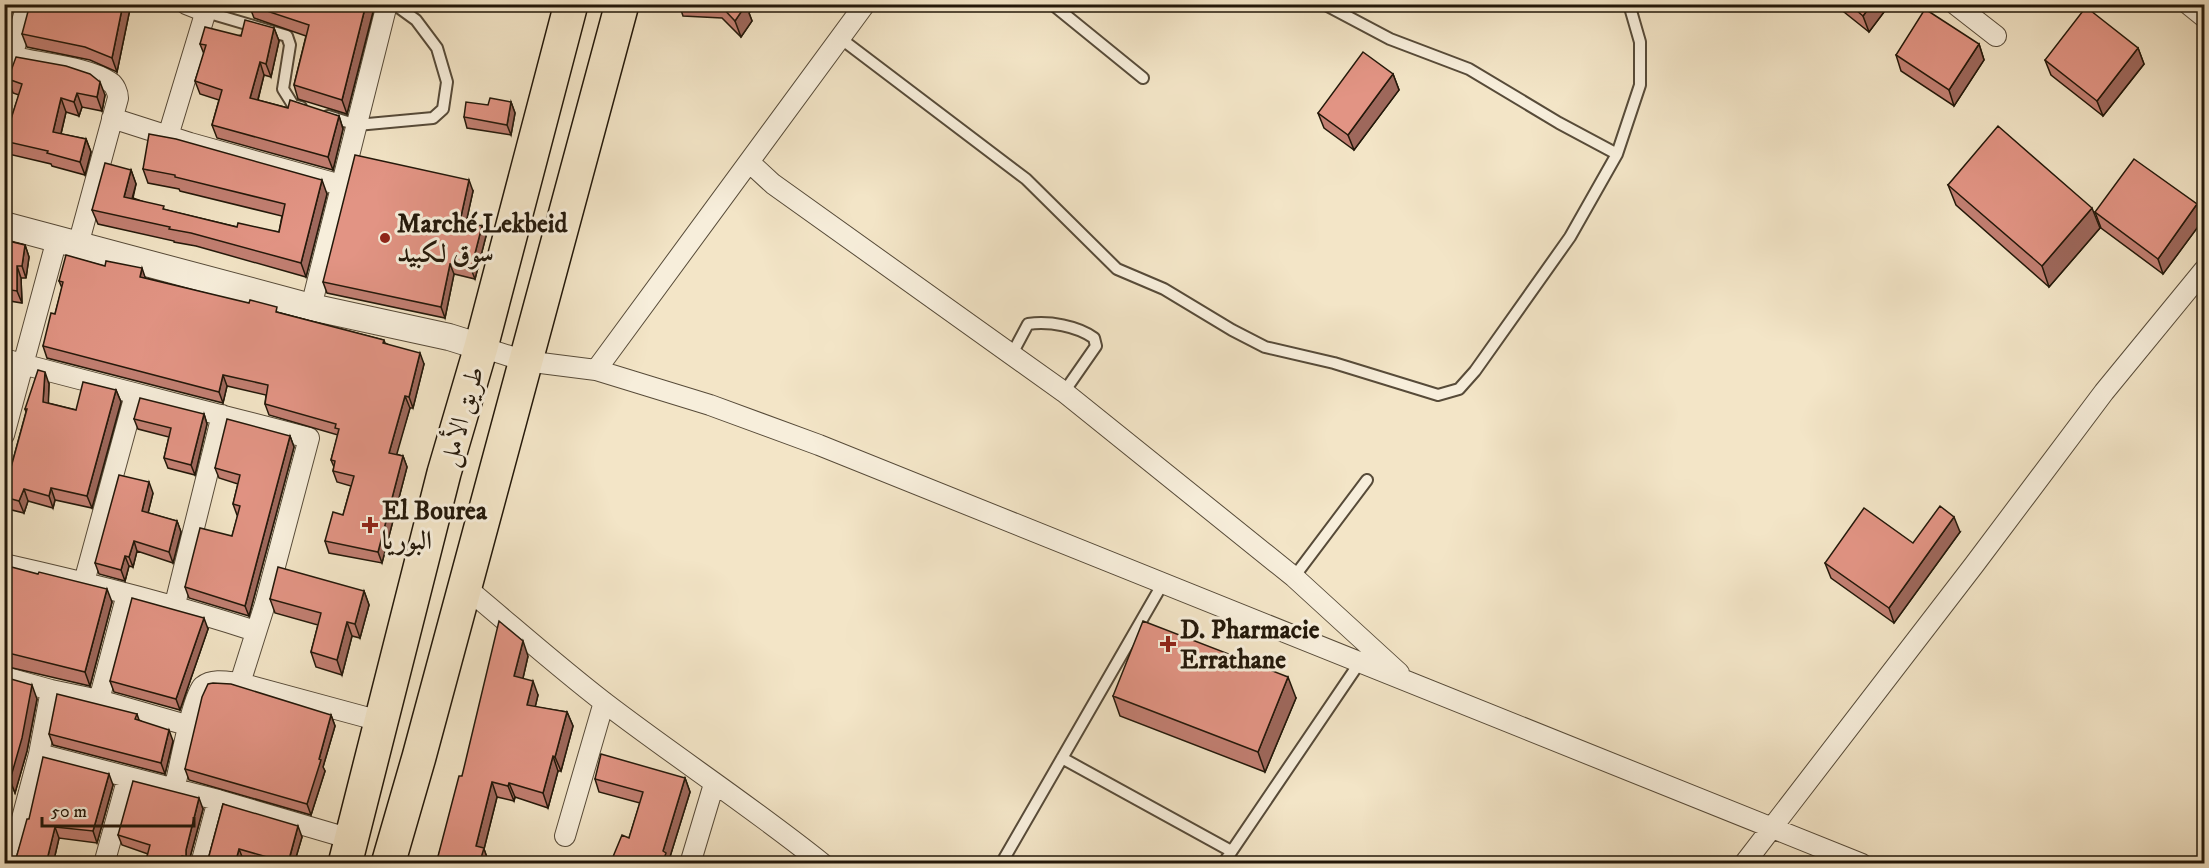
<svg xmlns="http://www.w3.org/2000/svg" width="2209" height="868" viewBox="0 0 2209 868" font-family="'IM FELL DW Pica',Amiri,serif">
<rect width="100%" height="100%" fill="#f3e5c7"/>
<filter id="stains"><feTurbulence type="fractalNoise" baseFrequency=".00333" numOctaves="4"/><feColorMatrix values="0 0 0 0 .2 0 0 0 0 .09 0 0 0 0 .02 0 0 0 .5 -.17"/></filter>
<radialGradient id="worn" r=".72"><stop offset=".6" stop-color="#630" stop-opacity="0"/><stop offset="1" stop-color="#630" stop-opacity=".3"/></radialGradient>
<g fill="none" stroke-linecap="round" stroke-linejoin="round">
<g stroke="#574b39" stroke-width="14">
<path id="service" d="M1052 4 1143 78
M1324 4 1390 39 1469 69 1559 123 1617 154
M206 12 287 36 290 45 283 89 293 105 301 107
M840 38 1026 179 1117 269 1164 289 1232 330 1265 347 1334 363 1438 395 1459 389 1475 371 1570 237 1617 154 1640 85V42L1629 4
M328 116 357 125 433 118 443 109 447 82 437 48 416 20 394 4
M1012 354 1028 324C1050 321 1077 326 1094 338L1096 346 1064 392
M1294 577 1367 480
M1062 758 1231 851
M1001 864 1163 583
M1223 864 1360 662"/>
</g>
<g stroke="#574b39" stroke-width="22">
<path id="minor" d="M186 4 206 12
M1955 4 1996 36
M2188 4 2204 17
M4 54C34 64 85 65 110 82 115 85 118 93 118 98L78 245
M4 85 27 4
M112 118 190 143 341 185
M168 136 208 4
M749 162 773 184 1064 392 1294 577 1399 673
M311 307 387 4
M481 347 525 361 596 370 710 405 819 445 1862 864
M4 359C106 387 208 411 309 438L265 604 240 683
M596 370 865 4
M4 435 57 239
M4 564C89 583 173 604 255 631
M84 582 135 395
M464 586C511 625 557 666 605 703 677 758 752 807 823 864
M174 608 222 415
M4 677 51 690 99 700 190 726
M99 700 127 594
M39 754 218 800 351 839
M174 790C179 771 192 696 203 686 213 678 229 682 240 683L380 721
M565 836 604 702
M10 864 39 754 51 690
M104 864 128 777
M201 864 218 800
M690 864 714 784
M1744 864 1974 565 2104 392 2204 270"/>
</g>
<g stroke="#574b39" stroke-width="28">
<path id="tertiary" d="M4 225 311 307 449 337 481 347"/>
</g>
<g stroke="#23180a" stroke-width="36">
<path id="trunk" d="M345 864 444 473 481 347 571 4
M388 864 419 757 622 4"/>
</g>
<use href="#service" stroke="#f7eedb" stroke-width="10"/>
<use href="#minor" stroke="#f7eedb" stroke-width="20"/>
<use href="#tertiary" stroke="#f7eedb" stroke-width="26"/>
<use href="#trunk" stroke="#f3e5c7" stroke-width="33"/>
</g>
<path fill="#c27f72" stroke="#23180a" stroke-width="1.5" d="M131 4 117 72 90 60 27 47 22 34Z
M372 4 374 8 347 114 298 99 294 85 306 36 254 18 249 5Z
M679 4H755L749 13 752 21 741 37 722 18 683 16Z
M1834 4H1890L1869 32Z
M274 28 279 41 271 77 264 75 258 100 288 108 339 116 343 129 333 170 217 138 212 125 219 100 200 94 195 81 204 54 200 44Z
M1979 44 1984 60 1954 106 1901 71 1896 55Z
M2138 48 2144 64 2103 116 2051 75 2045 60Z
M1393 74 1399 90 1354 150 1324 128 1318 113Z
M8 79 105 95 102 111 82 107 79 116 66 112 61 134 86 139 91 152 85 175 52 166 51 164 4 153V117L11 119 19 95 13 93Z
M511 102 515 113 511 135 467 128 464 117 488 105Z
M143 169 327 194 306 277 196 246 174 242V241L98 224 92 210 131 170 136 184 133 198 166 210 237 227 279 232 282 216 180 191 179 189 148 183Z
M1948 185 2100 228 2049 287 1956 205Z
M473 191 466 222 482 226 486 236 475 279 454 274 445 318 327 293 323 282Z
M2197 204 2203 220 2163 274 2101 228 2095 212Z
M4 240 25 245 29 257 26 278H21L22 303 4 300Z
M146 278 384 340 385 343 424 364 413 408H410L396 454 403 456 407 467 382 563 329 553 325 541 343 515 351 486 337 482 333 471 334 467 331 460 338 435 269 415 265 404 266 395 227 386 223 403 47 358 43 346 55 314 62 288 59 281Z
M49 384 48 403 76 410 116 390 121 402 92 508 55 500 53 508 28 501 24 513 8 509 4 499V493L26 412 25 409Z
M204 414 207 424 195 475 168 468 164 458 169 437 138 429 134 419Z
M290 436 294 447 249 616 189 598 185 587 232 536 238 515H237L233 504 238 484 219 478 215 468Z
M153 493 148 513 177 521 181 532 173 563 137 551 133 567 129 566 125 581 99 574 95 563Z
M1960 532 1894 623 1831 578 1825 563Z
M4 565 112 602 90 686 4 666Z
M364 591 369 605 360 638 352 636 342 675 316 667 311 652 318 625 275 613 270 599Z
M208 629 180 710 114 692 110 681Z
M528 656 523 678 538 695 535 707 567 712 573 726 561 771H558L548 808 515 797 514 801 497 797 484 849 488 861 436 864 462 776Z
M4 677 37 699 27 751 15 793 10 780V776L4 774Z
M1113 696 1296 698 1265 772 1120 716Z
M137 714 139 720 173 741 165 774 53 745 49 734Z
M331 715 335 726 323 767 325 771 311 815 189 780 185 769Z
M685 778 690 792 669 860 670 864H610L629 838 640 803 599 792 595 779Z
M113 785 97 843 59 838 53 864H5L14 861 17 855 29 819Z
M223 804 302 837 294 864H257L243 859 242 864H206L205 862 209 856Z
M203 809 189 861 190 864H145L148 854 122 845 118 835Z"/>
<path fill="#9e685c" stroke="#23180a" stroke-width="1.5" d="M6 4H14L4 39V8Z
M123 4H131L117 72 112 58Z
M366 4H372L374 8 347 114 342 100Z
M745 4H755L749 13 752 21 741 37 735 21Z
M1872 4H1890L1869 32 1863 16Z
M274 28 279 41 271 77 266 64Z
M1979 44 1984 60 1954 106 1949 90Z
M2138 48 2144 64 2103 116 2097 101Z
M260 62 264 75 255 111 250 98Z
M1393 74 1399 90 1354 150 1348 135Z
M100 82 105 95 102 111 97 97Z
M77 93 82 107 79 116 74 102Z
M61 98 66 112 58 146 53 132Z
M511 102 515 113 511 135 507 125Z
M339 116 343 129 333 170 328 157Z
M86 139 91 152 85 175 80 162Z
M131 170 136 184 129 210 124 197Z
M322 180 327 194 306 277 301 263Z
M469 180 473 191 464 232 460 221Z
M2197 204 2203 220 2163 274 2158 259Z
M2092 208 2100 228 2049 287 2042 266Z
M482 226 486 236 475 279 471 269Z
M25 245 29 257 26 278 22 266Z
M450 264 454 274 445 318 441 307Z
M17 266 21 278 22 303 17 291Z
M142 268 146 280 140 277Z
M420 353 424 364 413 408 409 397Z
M45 372 49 384 48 414 43 402Z
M223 375 227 386 223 403 219 392Z
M116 390 121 402 92 508 87 496Z
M405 396 410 408 394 464 389 453Z
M204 414 207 424 195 475 191 465Z
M290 436 294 447 249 616 245 606Z
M403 456 407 467 382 563 378 552Z
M149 482 153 493 146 521 142 511Z
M51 488 55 500 53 508 49 496Z
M24 489 28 501 24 513 19 501Z
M1954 517 1960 532 1894 623 1889 608Z
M177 521 181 532 173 563 169 552Z
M134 541 137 551 133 567 129 557Z
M125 556 129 566 125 581 121 570Z
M107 589 112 602 90 686 85 672Z
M364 591 369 605 360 638 355 624Z
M204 618 208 629 180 710 176 699Z
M347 622 352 636 342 675 337 660Z
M523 641 528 656 520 691 514 676Z
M1288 677 1296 698 1265 772 1258 752Z
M533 681 538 695 532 720 527 705Z
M32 685 37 699 27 751 15 793 10 780Z
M567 712 573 726 561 771 555 757Z
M331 715 335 726 323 767 325 771 311 815 307 804Z
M169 730 173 741 165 774 161 763Z
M553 756 558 771 548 808 543 793Z
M109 774 113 785 97 843 93 831Z
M685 778 690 792 669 860 670 864H662L663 851Z
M492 782 497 797 484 849 489 863 483 864 476 846Z
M509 783 515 797 514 801 508 786Z
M199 798 203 809 189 861 190 864H188L186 857V850Z
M4 815 8 824 4 840Z
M298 826 302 837 294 864H288Z
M55 827 59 838 53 864H46Z
M239 849 243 859 242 864H235Z
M182 856 184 864H179Z"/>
<path fill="#e29484" stroke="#23180a" stroke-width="1.5" d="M30 4H123L112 58 85 47 22 34Z
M366 4 342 100 294 85 309 25 249 5Z
M719 4H746V5L735 21Z
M1849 4H1872L1863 16Z
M2086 7 2138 48 2097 101 2045 60Z
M1925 9 1979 44 1949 90 1896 55Z
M245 20 274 28 266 64 260 62 250 98 288 108 290 100 339 116 328 157 212 125 222 90 195 81 206 45 200 44 205 27 241 36Z
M1363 52 1393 74 1348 135 1318 113Z
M16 57 66 66 90 74 100 82 97 97 77 93 74 102 61 98 53 132 86 139 80 162 47 153 48 151 4 141V117L11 119 22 84 8 79Z
M490 98 511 102 507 125 464 117 466 102 488 105Z
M1998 126 2092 208 2042 266 1948 185Z
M149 134 176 139 322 180 301 263 191 233 169 229 170 227 92 210 105 163 131 170 124 197 164 206 163 209 237 227 238 223 279 232 285 204 175 177V175L143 169Z
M355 155 469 180 460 221 482 226 471 269 450 264 441 307 323 282Z
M2134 159 2197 204 2158 259 2095 212Z
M4 240 25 245 22 266H17V291L4 289Z
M66 255 105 266 106 261 142 268 140 277 249 303 250 300 277 307 276 312 384 340 383 343 420 353 409 397 405 396 389 453 403 456 378 552 325 541 333 512 343 515 354 476 333 471 335 461 331 460 339 429 335 428 336 424 265 404 268 385 223 375 219 392 43 346 51 313 55 314 63 282 59 281Z
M38 370 45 372 43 402 76 410 83 382 116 390 87 496 51 488 49 496 24 489 19 501 4 497V493L27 409H25Z
M140 398 204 414 191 465 164 458 171 428 134 419Z
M227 419 290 436 245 606 185 587 200 528 232 536 240 506 233 504 240 475 215 468Z
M119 475 149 482 142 511 177 521 169 552 134 541 129 557 125 556 121 570 95 563Z
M1940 506 1954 517 1889 608 1825 563 1864 508 1913 543Z
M4 565 38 574 39 572 107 589 85 672 4 652Z
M278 567 364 591 355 624 347 622 337 660 311 652 321 613 270 599Z
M132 598 204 618 176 699 110 681Z
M499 621 523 641 514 676 533 681 527 705 567 712 555 757 553 756 543 793 509 783 508 786 492 782 476 846 484 848 481 858 496 864H436L459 776H462Z
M1143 621 1288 677 1258 752 1113 696Z
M4 677 32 685 22 738 10 780V764L4 762Z
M213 683 231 684 331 715 319 759 321 760 307 804 185 769 202 697 208 684Z
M57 694 137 714 135 719 169 730 161 763 49 734Z
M601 754 685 778 663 851 666 853 662 864H610L622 835 629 838 643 792 595 779Z
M43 757 109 774 93 831 55 827 46 864H5L14 861 17 855 27 819H29Z
M133 781 199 798 186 850V857L182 856 179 864H145L150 845 118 835Z
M223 804 298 826 288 863 239 849 235 864H211L205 862 209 856Z
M792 859 795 864H788Z"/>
<g fill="#8f2418" stroke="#f7eedb" stroke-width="2">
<circle cx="385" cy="238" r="6"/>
<path d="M367 516h6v6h6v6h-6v6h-6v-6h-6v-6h6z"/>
<path d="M1165 635h6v6h6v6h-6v6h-6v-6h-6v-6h6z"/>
</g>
<g text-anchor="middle" stroke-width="6" stroke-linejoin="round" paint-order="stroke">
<g font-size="26" font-weight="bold" fill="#23180a" stroke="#f7eedb" text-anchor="start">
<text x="397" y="232">Marché Lekbeid<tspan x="397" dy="30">سوق لكبيد</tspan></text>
<text x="382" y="519">El Bourea<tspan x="382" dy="30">البوريا</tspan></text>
<text x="1180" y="638">D. Pharmacie<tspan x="1180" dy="30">Errathane</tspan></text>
</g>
<g font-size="26" fill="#23180a" stroke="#f7eedb">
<text transform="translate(461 416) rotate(-74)" y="9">طريق الأمل</text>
</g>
</g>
<rect width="2209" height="868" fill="none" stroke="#f3e5c7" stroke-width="24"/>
<rect x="6" y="6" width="2197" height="856" fill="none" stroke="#23180a" stroke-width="3"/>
<rect x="12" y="12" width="2185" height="844" fill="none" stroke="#23180a" stroke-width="1.5"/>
<path d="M42 817v9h152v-9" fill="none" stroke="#23180a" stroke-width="3"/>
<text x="51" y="817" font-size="18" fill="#23180a" stroke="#f7eedb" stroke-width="4.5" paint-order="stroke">50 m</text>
<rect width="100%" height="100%" filter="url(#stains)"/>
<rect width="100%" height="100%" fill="url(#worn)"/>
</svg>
